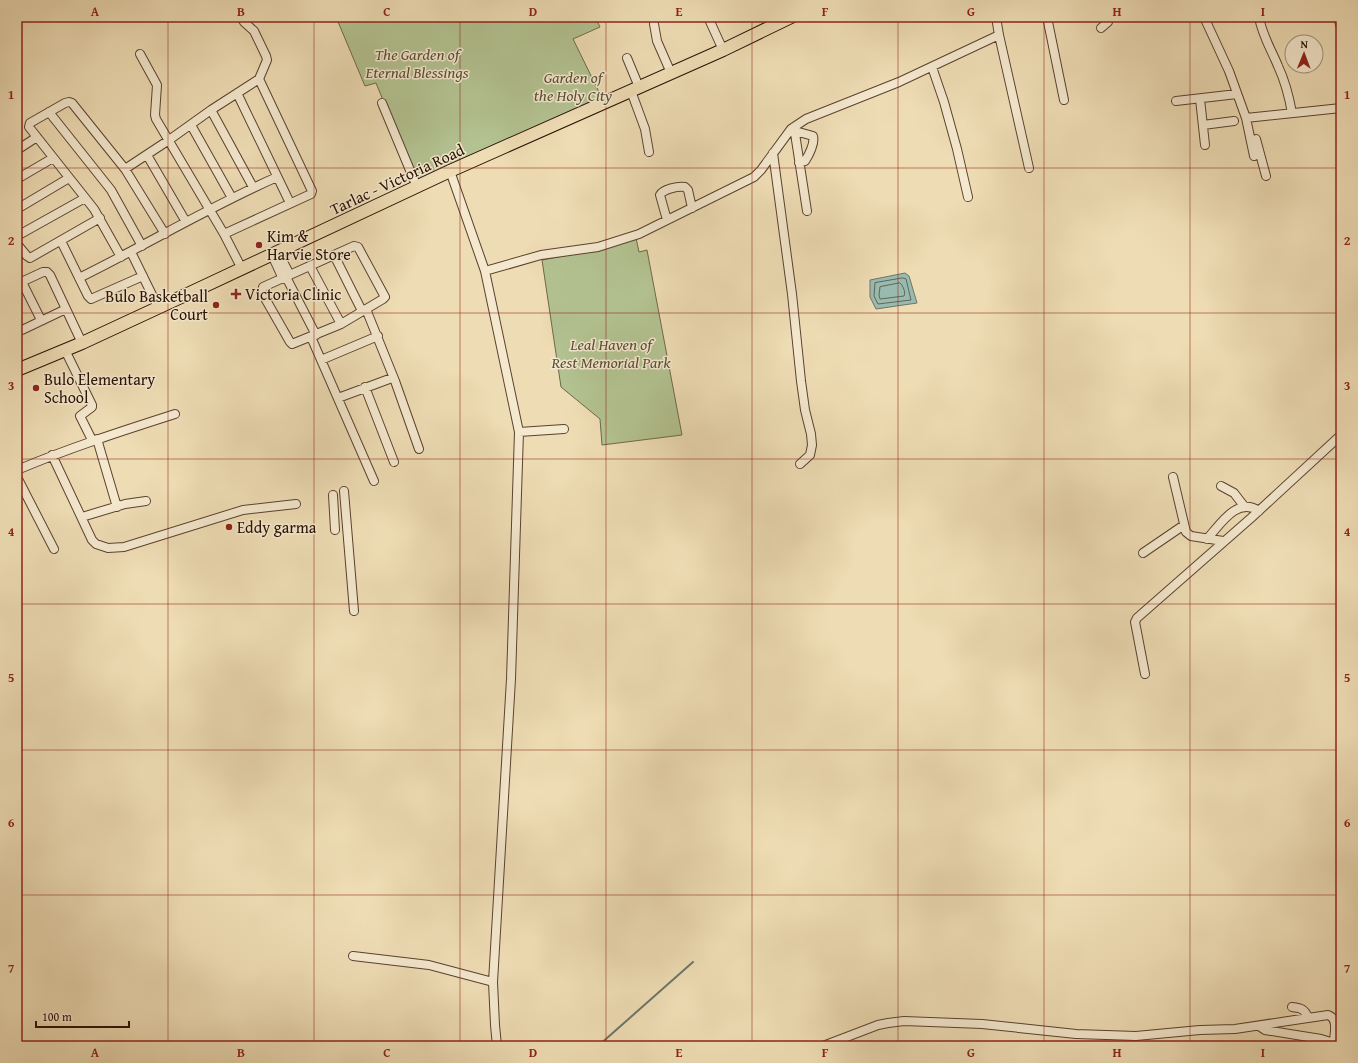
<svg xmlns="http://www.w3.org/2000/svg" width="1358" height="1063" viewBox="0 0 1358 1063" font-family="'Gentium Book Plus',serif">
<rect width="100%" height="100%" fill="#eedcb4"/>
<filter id="stains"><feTurbulence type="fractalNoise" baseFrequency=".005" numOctaves="4"/><feColorMatrix values="0 0 0 0 .2 0 0 0 0 .09 0 0 0 0 .02 0 0 0 .5 -.17"/></filter>
<radialGradient id="worn" r=".72"><stop offset=".6" stop-color="#630" stop-opacity="0"/><stop offset="1" stop-color="#630" stop-opacity=".3"/></radialGradient>
<path fill="#b3c291" stroke="#6e684a" d="M336 17H595L600 27 573 39 601 96 560 118 416 181 376 83 365 86Z
M636 238 639 252 647 250 682 435 602 445 600 419 561 387 542 260 599 249Z"/>
<path fill="#99bbaf" stroke="#6c766a" d="M905 273 909 276 917 303 876 309 870 297V280Z"/>
<g fill="none" stroke-linecap="round" stroke-linejoin="round">
<path stroke="#616559" stroke-width="1" d="M903 278 906 279 911 300 878 304 874 296 875 283Z
M900 283C903 285 906 293 904 296L880 299 879 295 880 287Z"/>
<path stroke="#6c766a" stroke-width="2" d="M598 1046 693 962"/>
<g stroke="#5a422f" stroke-width="10">
<path id="street" d="M708 17 723 50
M1047 17 1064 100
M1204 17 1229 71 1246 118 1254 156
M1259 17C1262 35 1271 49 1278 66 1285 81 1289 96 1292 113
M1338 17 1341 28
M654 24 657 41 671 73
M1101 28 1108 22 1109 17
M999 35 1029 168
M140 54 157 85 155 115 156 119 224 234 242 269
M627 58 639 87
M932 67 944 102 957 149 968 197
M631 91 645 129 649 152
M237 93 290 203
M1200 99 1205 145
M1176 101 1237 94
M382 103 417 187
M211 110 253 187
M49 112 111 190 142 246
M1246 118 1341 108
M191 125 232 198
M1203 125 1234 121
M794 127 807 211
M795 131 813 136C815 143 809 155 805 161L799 163
M1256 139 1266 176
M17 150 37 137
M773 153 792 294 801 381 805 410 811 434 812 445 810 455 800 464
M147 155 186 222
M125 169 169 140 211 110 259 79 267 60 266 56 254 31 244 22 241 17
M450 171 485 271 519 432 511 679 493 982 495 1025 497 1046
M17 179 53 158
M17 209 69 178
M667 220 660 195C663 189 678 186 685 187L688 190 692 208
M224 234 311 194 312 191 259 79
M17 236 85 198
M61 241 88 296 91 299 143 276
M17 244 27 256 30 258 100 218
M354 246 358 247 385 297 383 299 341 324 292 344 290 342 262 293 263 287Z
M131 252 158 307
M278 252 290 275
M272 255 283 279
M334 255 362 311
M121 257 94 209 29 127 30 123 65 103 69 102 72 103 125 169 165 234
M310 266 341 324
M485 271 541 255 598 247 639 234 754 177 761 170 791 129 806 119 899 82 999 35 996 17
M286 277 316 335
M79 278C146 245 209 207 277 177
M22 282 41 320
M17 284 43 272H47L50 275 82 343
M366 309 395 381 419 449
M17 330H22L66 309
M311 337 374 481
M65 350 92 405V407L80 416 92 440
M321 360 378 336
M365 387 394 462
M338 398 392 378
M519 432 564 429
M97 439 117 507
M52 455 92 540 96 544 108 548 124 547 243 510 296 504
M17 470C69 448 122 431 175 414
M17 477 54 549
M1173 477 1186 532 1191 536 1223 541
M1221 486 1234 493 1244 506
M344 491 354 611
M333 495 335 530
M82 517 125 504 146 501
M1207 539C1220 525 1237 496 1259 511
M1143 553 1184 525
M1145 674 1136 627 1135 622 1137 618 1251 518 1341 435
M353 956 429 965 493 982
M1292 1007C1301 1008 1305 1009 1308 1018
M1259 1026 1265 1030 1321 1039 1334 1043
M823 1046 878 1025 888 1023 904 1021 982 1024 1076 1034 1136 1036 1200 1030 1235 1029 1328 1015C1340 1019 1333 1036 1334 1046"/>
</g>
<g stroke="#290f03" stroke-width="14">
<path id="primary" d="M17 370 82 343 194 291 450 171 723 50 791 17"/>
</g>
<use href="#street" stroke="#f4e8ce" stroke-width="8"/>
<use href="#primary" stroke="#eedcb4" stroke-width="12"/>
</g>
<path fill="none" stroke="#8f2418" stroke-width="1" stroke-opacity="0.55" d="M168 17V1046M314 17V1046M460 17V1046M606 17V1046M752 17V1046M898 17V1046M1044 17V1046M1190 17V1046M17 168H1341M17 313H1341M17 459H1341M17 604H1341M17 750H1341M17 895H1341"/>
<g fill="#8f2418" stroke="#f4e8ce" stroke-width="1.5">
<circle cx="259" cy="245" r="4"/>
<path d="M234 288h4v4h4v4h-4v4h-4v-4h-4v-4h4z"/>
<circle cx="216" cy="305" r="4"/>
<circle cx="36" cy="388" r="4"/>
<circle cx="229" cy="527" r="4"/>
</g>
<g text-anchor="middle" stroke-width="3" stroke-linejoin="round" paint-order="stroke">
<g font-size="16" font-style="italic" fill="#594e35" stroke="#f4e8ce">
<text x="417" y="60">The Garden of<tspan x="417" dy="18">Eternal Blessings</tspan></text>
<text x="573" y="83">Garden of<tspan x="573" dy="18">the Holy City</tspan></text>
<text x="611" y="350">Leal Haven of<tspan x="611" dy="18">Rest Memorial Park</tspan></text>
</g>
<g font-size="16" fill="#290f03" stroke="#f4e8ce">
<text transform="translate(397 179) rotate(-25)" y="6">Tarlac - Victoria Road</text>
</g>
<g font-size="16" fill="#290f03" stroke="#f4e8ce" text-anchor="start">
<text x="267" y="242">Kim &amp;<tspan x="267" dy="18">Harvie Store</tspan></text>
<text x="245" y="300">Victoria Clinic</text>
<text x="208" y="302" text-anchor="end">Bulo Basketball<tspan x="208" dy="18">Court</tspan></text>
<text x="44" y="385">Bulo Elementary<tspan x="44" dy="18">School</tspan></text>
<text x="237" y="533">Eddy garma</text>
</g>
</g>
<rect width="1358" height="1063" fill="none" stroke="#eedcb4" stroke-width="44"/>
<g transform="translate(1304 54) rotate(1)"><circle r="19" fill="#f4e8ce" stroke="#a3917d"/>
<path d="M0-3L7 15L0 10L-7 15Z" fill="#8f2418"/>
<text y="-6" font-size="11" font-weight="bold" text-anchor="middle" fill="#290f03">N</text>
</g>
<path d="M36 1021v6h93v-6" fill="none" stroke="#290f03" stroke-width="2"/>
<text x="42" y="1021" font-size="12" fill="#290f03" stroke="#f4e8ce" stroke-width="3" paint-order="stroke">100 m</text>
<rect x="22" y="22" width="1314" height="1019" fill="none" stroke="#8f2418" stroke-width="1.5"/>
<g font-size="13" text-anchor="middle" font-weight="bold" fill="#8f2418">
<text x="95" y="16">A</text>
<text x="241" y="16">B</text>
<text x="387" y="16">C</text>
<text x="533" y="16">D</text>
<text x="679" y="16">E</text>
<text x="825" y="16">F</text>
<text x="971" y="16">G</text>
<text x="1117" y="16">H</text>
<text x="1263" y="16">I</text>
<text x="11" y="99">1</text>
<text x="1347" y="99">1</text>
<text x="11" y="245">2</text>
<text x="1347" y="245">2</text>
<text x="11" y="390">3</text>
<text x="1347" y="390">3</text>
<text x="11" y="536">4</text>
<text x="1347" y="536">4</text>
<text x="11" y="682">5</text>
<text x="1347" y="682">5</text>
<text x="11" y="827">6</text>
<text x="1347" y="827">6</text>
<text x="11" y="973">7</text>
<text x="1347" y="973">7</text>
<text x="95" y="1057">A</text>
<text x="241" y="1057">B</text>
<text x="387" y="1057">C</text>
<text x="533" y="1057">D</text>
<text x="679" y="1057">E</text>
<text x="825" y="1057">F</text>
<text x="971" y="1057">G</text>
<text x="1117" y="1057">H</text>
<text x="1263" y="1057">I</text>
</g>
<rect width="100%" height="100%" filter="url(#stains)"/>
<rect width="100%" height="100%" fill="url(#worn)"/>
</svg>
